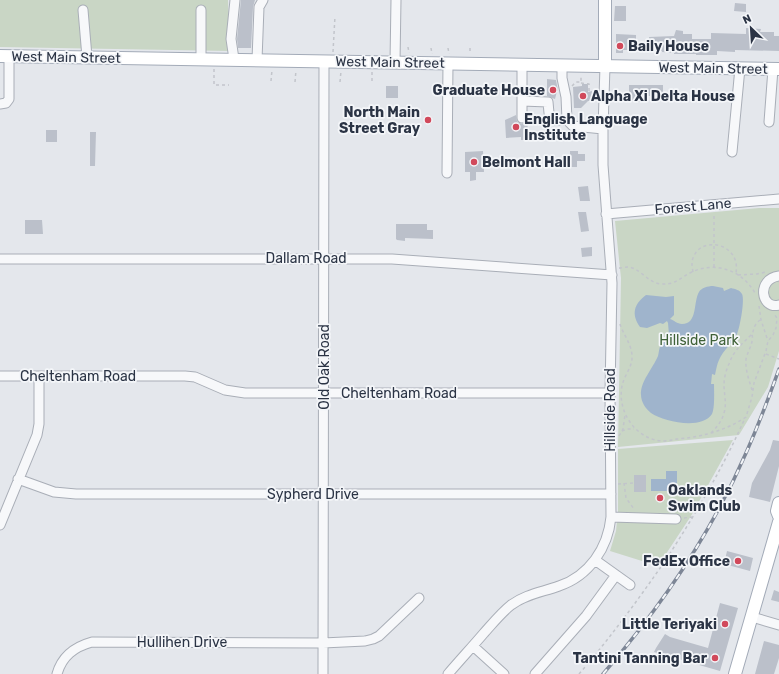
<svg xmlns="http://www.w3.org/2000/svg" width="779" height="674" viewBox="0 0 779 674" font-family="Rubik,sans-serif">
<rect width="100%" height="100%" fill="#e4e7ec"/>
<path fill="#c9d6c5" d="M0 0H228L230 51 0 47Z
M759 208H779V351L768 387 739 435 618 447 621 278 615 221Z
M733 440 691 516 658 566 610 551 616 531 618 512V449Z"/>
<path fill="#9fb4cc" d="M713 286 723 288 724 291 731 288C735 289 740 290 742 294 745 300 740 327 737 334 733 343 723 350 719 360 717 364 716 370 715 375L712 374 711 384H714C714 391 715 408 712 414 702 430 664 422 651 413 646 409 641 402 641 395 640 382 653 368 658 356 659 352 659 348 661 344 662 341 667 339 669 335L668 323 667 321 663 324 660 323 647 328 640 327C631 314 634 304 646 295L666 297 674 296V315L670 319C674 320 677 324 682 324 698 324 693 302 699 292 701 288 708 286 713 286Z
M666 471H677V491H651V479H666Z"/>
<path fill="#bbc0ca" d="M241 0H255L253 7 251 48H238L237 39Z
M735 3 746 4V12L734 11Z
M615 6H626V21H614Z
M746 28 761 29 760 32H774V36H779V51L735 50V52L717 51V55H696V54H674V53L662 52V51H650L649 37 674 36 676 30 683 31V34H692V39H711V33L746 34Z
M616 34 636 35V50H623V53H616Z
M547 79 556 80 558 91H557L555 99 547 96Z
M582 84H588V92L592 91V101H588L581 108H574L573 87 582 86Z
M629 85H663V96H645L644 102H636V100H629Z
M386 86H398V98H386Z
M516 115 517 121 519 123 522 124 527 121 529 140H521V137L506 138 505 120Z
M554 119H561L564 126H554Z
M46 130H57V142H46Z
M90 132H96L95 166H90Z
M483 151 484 172H476V180L470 181V172H465V152Z
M570 151H578V154H585V161H577V167H570V162H565V155H570Z
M588 186 590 201H580L578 187Z
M578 212H586L589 231 581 232Z
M25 220H42L43 234H25Z
M396 224H427V230H433V239L405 238V241L397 240 396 239Z
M592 247V256L582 257 581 248Z
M773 440 779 441V466L770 502 749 497 752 483 770 450Z
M634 475H646V492H634Z
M727 551 753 558 750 571 724 564Z
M774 590 779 592V602L771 600Z
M720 603 738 608 720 671 654 652 656 648 665 634 670 637 708 648Z
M764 641 779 645V658L774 674H755Z"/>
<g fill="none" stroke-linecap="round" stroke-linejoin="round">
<g stroke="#a9aeb7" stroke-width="11">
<path id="minor" d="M83 10 87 57
M201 10V59
M234 59 231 39 235 0
M257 60 259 7 263 0
M395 62 396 0
M562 65V78L566 97 567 120 573 126 603 129
M522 101 548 102 549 113
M0 104 6 103 9 99V56
M522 118V64
M769 122 773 69
M732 152 740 68
M447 173 448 63
M606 214 779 199
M0 259H392L612 275
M779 276C756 279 761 310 779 305
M0 376H185L195 377 225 390 245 393H610
M18 479 54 492 76 494H611
M611 517 676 519
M0 525 37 435 39 424V376
M595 560 630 585
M752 617 779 625
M473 646 504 674
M57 674C62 656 74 647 92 642L323 643 365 641 373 639 379 636 419 598
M323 674 324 61
M448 674C460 660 472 647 484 633 493 623 501 613 511 605 526 594 543 592 559 586 589 576 608 548 611 517L610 393 612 283 603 165V129L605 66
M535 674 586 616 616 575"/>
</g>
<g stroke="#a3abb8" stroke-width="14">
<path id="major" d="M605 0V66
M0 56 779 69
M779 503 777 511 779 516
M735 674 779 522"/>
</g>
<path stroke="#c2c5cb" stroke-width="1.5" stroke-dasharray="3 3" stroke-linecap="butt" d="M408 47 409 53
M431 48 432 54
M448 48 449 54
M470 48V54
M333 52 335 16
M214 69V85H229
M372 72V82
M271 81 272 70
M295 82 296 70
M340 82 341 71
M581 83 589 84V92
M572 86 576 82H581V76
M714 267V213
M619 268C622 268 626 267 629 267 641 269 648 283 661 284 676 285 679 278 692 272 715 261 742 270 755 293
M693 272C692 266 691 261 694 256 702 236 741 243 736 273
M738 275 757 274 766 272
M759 306 761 320 768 341
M620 324C623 334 631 343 632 355 633 367 624 375 622 386 617 411 635 439 662 441 667 441 672 440 677 439 701 437 725 431 746 417L752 397 754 383 766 351 768 341 773 335 776 328 777 318 774 314
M766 354 779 359
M752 390C749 380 745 369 746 359 748 350 754 343 752 334
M622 431 627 429H634
M711 433C717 427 722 421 724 413 727 404 724 394 724 385 724 378 726 370 729 364 734 350 741 345 751 335 755 331 752 326 760 320
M619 436 623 429 625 415
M624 483 626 498 634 509
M618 484 634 483
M684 518 692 517
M579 674C610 638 638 600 665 561 695 515 723 468 745 418"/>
<use href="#minor" stroke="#f7f8fa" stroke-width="9"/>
<use href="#major" stroke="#fff" stroke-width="12"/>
<g stroke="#7d8696" stroke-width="3.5">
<path id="rail" d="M603 674C660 608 711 534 746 453 758 426 769 397 779 369"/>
</g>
<use href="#rail" stroke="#f4f6f9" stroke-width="2" stroke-dasharray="6" stroke-linecap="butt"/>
</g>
<g fill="#d1495b" stroke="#f4f6f9" stroke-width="1.5">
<circle cx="620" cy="46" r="4"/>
<circle cx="553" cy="90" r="4"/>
<circle cx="583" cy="96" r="4"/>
<circle cx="428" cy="120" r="4"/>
<circle cx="516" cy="127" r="4"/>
<circle cx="474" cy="162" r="4"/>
<circle cx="660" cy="498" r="4"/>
<circle cx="738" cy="561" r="4"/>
<circle cx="725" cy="624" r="4"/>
<circle cx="715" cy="658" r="4"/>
</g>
<g text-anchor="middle" stroke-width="3.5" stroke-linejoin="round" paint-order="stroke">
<g font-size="14" font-weight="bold" fill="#2b3445" stroke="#f4f6f9" text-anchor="start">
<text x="628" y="51">Baily House</text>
<text x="545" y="95" text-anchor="end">Graduate House</text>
<text x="591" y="101">Alpha Xi Delta House</text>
<text x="420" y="117" text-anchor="end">North Main<tspan x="420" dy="16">Street Gray</tspan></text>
<text x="524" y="124">English Language<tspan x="524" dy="16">Institute</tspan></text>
<text x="482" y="167">Belmont Hall</text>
<text x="668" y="495">Oaklands<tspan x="668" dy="16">Swim Club</tspan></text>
<text x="730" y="566" text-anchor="end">FedEx Office</text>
<text x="717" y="629" text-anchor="end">Little Teriyaki</text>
<text x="707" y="663" text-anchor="end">Tantini Tanning Bar</text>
</g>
<g font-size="14" fill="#2b3445" stroke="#f4f6f9">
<text transform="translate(66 57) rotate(1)" y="5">West Main Street</text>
<text transform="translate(390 62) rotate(1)" y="5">West Main Street</text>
<text transform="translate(713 68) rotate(1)" y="5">West Main Street</text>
<text transform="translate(693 206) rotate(-5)" y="5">Forest Lane</text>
<text x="306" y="263">Dallam Road</text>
<text transform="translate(324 367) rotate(-90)" y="5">Old Oak Road</text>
<text x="78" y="381">Cheltenham Road</text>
<text x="399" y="398">Cheltenham Road</text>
<text transform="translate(610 410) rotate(-90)" y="5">Hillside Road</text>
<text x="313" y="499">Sypherd Drive</text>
<text x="182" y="647">Hullihen Drive</text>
</g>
<g font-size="14" fill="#3f6138" stroke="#f4f6f9">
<text x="699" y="345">Hillside Park</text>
</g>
</g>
<g transform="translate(751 28) rotate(335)" stroke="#f4f6f9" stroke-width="3" paint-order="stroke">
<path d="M0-3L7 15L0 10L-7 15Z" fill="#2b3445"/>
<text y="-6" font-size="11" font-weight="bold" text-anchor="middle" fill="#2b3445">N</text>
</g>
</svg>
